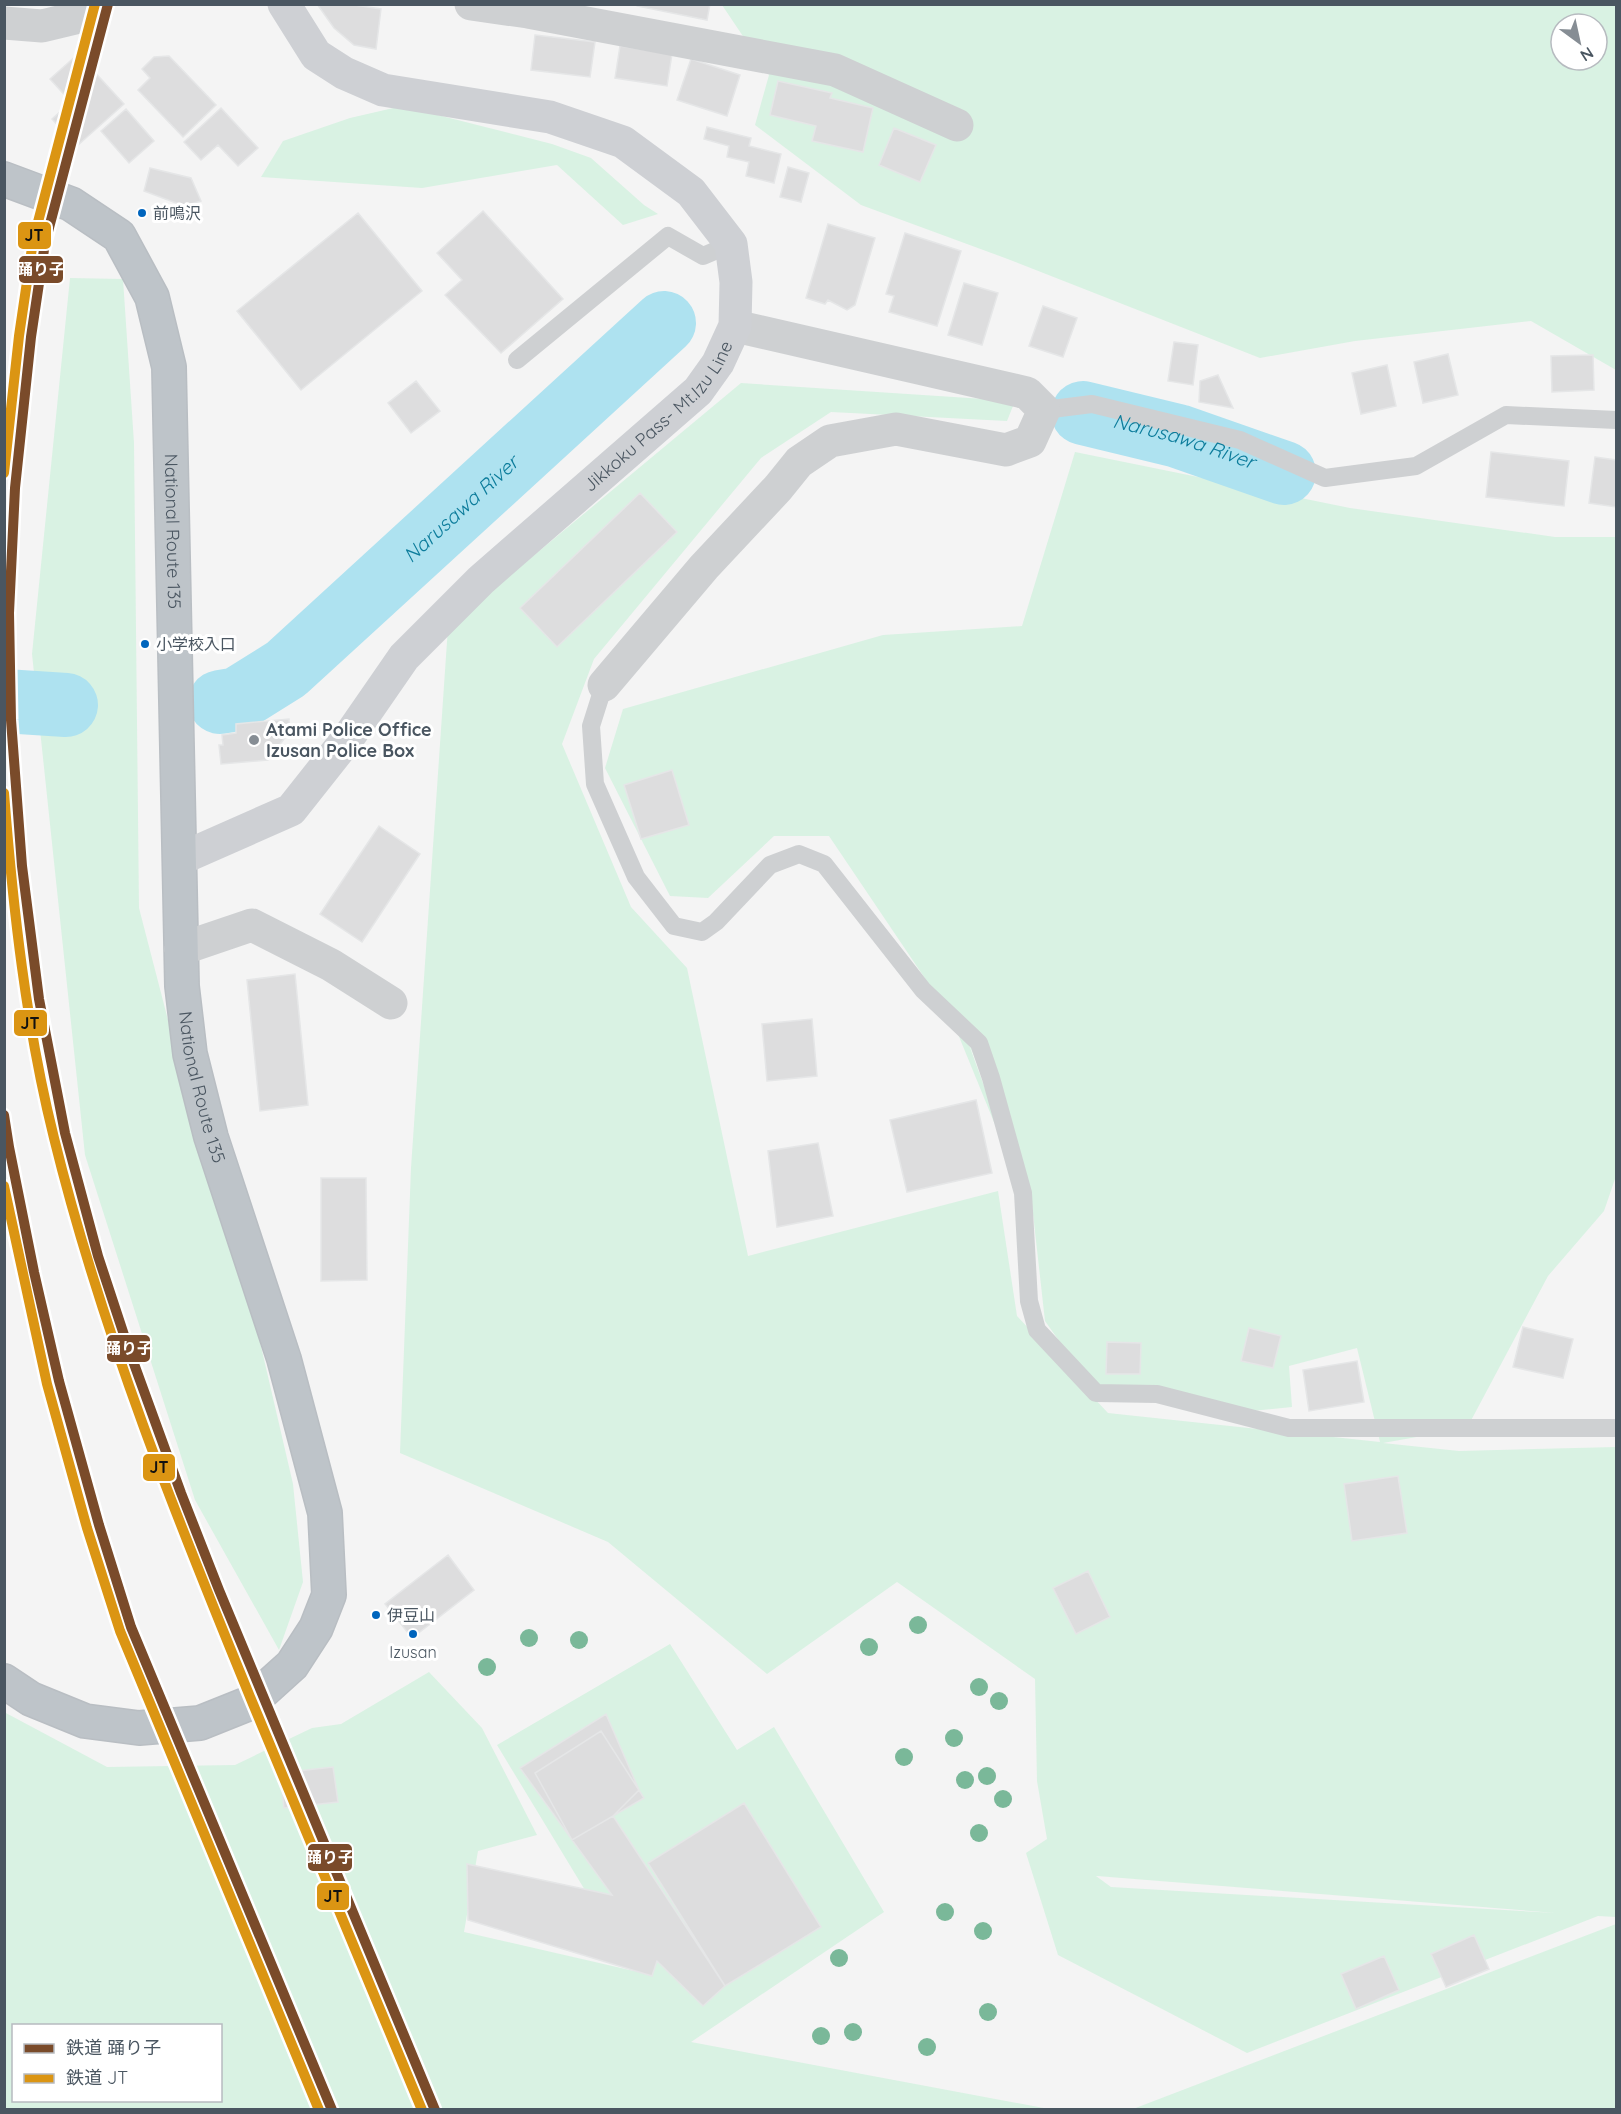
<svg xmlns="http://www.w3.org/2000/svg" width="1621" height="2114" viewBox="0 0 1621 2114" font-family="Quicksand,'Noto Sans JP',sans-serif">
<rect width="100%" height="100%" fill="#f4f4f4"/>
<path fill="#d9f2e3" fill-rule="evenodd" d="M722 5H1616V370L1531 321 1355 341 1260 358 1005 258 861 205 755 125 769 75ZM1561 24H1597V60H1561Z
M402 106 552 144 591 158 644 205 658 214 623 225 557 165 422 188 261 177 283 141 350 118Z
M70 278 123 279 134 443 139 908 203 1155 253 1312 293 1484 303 1582 279 1650 195 1500 85 1155 32 654Z
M741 383 1015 401 1007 421 831 412 761 458 594 659 562 744 631 907 687 968 748 1256 998 1191 1017 1316 1108 1413 1380 1442 1357 1348 1289 1366 1292 1407 1231 1413 1096 1393 1045 1321 1030 1187 968 1042 1023 1193 951 1017 829 836H774L708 898 670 896 605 768 623 709 883 635 1022 626 1075 452 1350 508 1555 537H1616V1176L1604 1211 1548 1276 1467 1428 1383 1443 1459 1451 1616 1447V1917L1598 1916 1247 2053 1058 1955 1026 1853 1047 1839 1037 1781 1035 1679 897 1582 767 1674 608 1542 400 1453 411 1168 448 627ZM1096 1876H1097L1556 1913 1111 1887Z
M670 1644 737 1750 774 1727 884 1912 691 2042 1049 2109H5L4 1712 107 1767 235 1765 312 1728 341 1724 429 1672 482 1728 537 1835 478 1851 464 1932 634 1971 497 1745ZM14 2026H220V2100H14Z
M1616 1924V2109H1133Z"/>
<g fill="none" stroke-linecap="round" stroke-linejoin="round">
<g stroke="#aee2f0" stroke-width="64">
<path id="s1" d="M1083 413 1178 436 1284 473"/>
<path d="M4 701 66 705"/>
<path id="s2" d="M220 702 238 699 286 669 664 323"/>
</g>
</g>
<path fill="#ddddde" stroke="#e5e6e7" stroke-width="1.5" d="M317 4H348L381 9 376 49 354 45 334 28Z
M637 4H710L707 20 637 6Z
M535 35 595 42 590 77 531 70Z
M620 46 672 54 667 86 615 78Z
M78 54 124 104 77 146 52 119 71 102 50 79Z
M169 56 216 105 183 137 138 90 150 78 142 69 154 57Z
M691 59 740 75 727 116 677 100Z
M778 81 832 93 830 98 873 108 863 152 812 141 816 126 770 115Z
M221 108 258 148 238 166 218 145 201 160 184 142Z
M126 109 154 141 129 163 101 131Z
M707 127 751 138 749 146 781 154 774 183 746 176 749 162 727 157 729 146 704 139Z
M894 128 936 145 920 182 879 165Z
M788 167 809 173 801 202 780 197Z
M150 168 191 178 201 201 184 206 144 191Z
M483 211 563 299 501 353 445 295 462 280 437 253Z
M358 213 422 291 301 390 237 311Z
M828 224 875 238 855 305 847 310 828 300 825 304 806 298Z
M905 233 961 251 937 326 889 312 894 296 886 294Z
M964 283 998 293 982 345 948 335Z
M1043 306 1077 318 1063 357 1029 346Z
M1174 342 1198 345 1193 385 1168 381Z
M1448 354 1458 395 1423 403 1414 362Z
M1593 355 1594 390 1552 392 1551 356Z
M1387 365 1396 406 1361 414 1352 373Z
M1218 375 1233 408 1199 402 1200 381Z
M416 381 440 411 411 433 388 403Z
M1491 452 1569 461 1564 506 1486 497Z
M1595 457 1616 460V507L1589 503Z
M640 493 677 532 557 647 520 608Z
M289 719 290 731 268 760 221 764 219 745H223L222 735 236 733V724Z
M672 770 689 825 641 839 624 785Z
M379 826 420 854 362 942 320 914Z
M295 974 308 1105 260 1111 247 980Z
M812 1019 817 1076 767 1081 762 1024Z
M976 1100 992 1173 907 1192 890 1120Z
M818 1143 833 1216 777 1227 768 1151Z
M321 1178H366L367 1280 321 1281Z
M1523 1327 1573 1339 1563 1378 1513 1367Z
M1249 1328 1281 1336 1273 1368 1241 1361Z
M1107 1342 1141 1343 1140 1374H1106Z
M1357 1361 1364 1402 1309 1411 1303 1370Z
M1398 1476 1407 1533 1352 1541 1344 1484Z
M448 1555 474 1590 412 1638 385 1604Z
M1088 1571 1110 1617 1076 1634 1053 1588Z
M606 1714 639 1790 613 1816 725 1986 703 2006 657 1961 652 1976 468 1920 467 1864 612 1895 520 1768Z
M601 1731 644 1798 572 1840 535 1773Z
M333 1767 338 1802 284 1808 280 1773Z
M744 1803 821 1927 725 1986 648 1863Z
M1474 1935 1489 1969 1446 1987 1431 1954Z
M1384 1956 1399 1990 1356 2009 1341 1974Z"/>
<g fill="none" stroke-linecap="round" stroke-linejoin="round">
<g stroke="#b9bec3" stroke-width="36">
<g id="highway">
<path id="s4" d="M4 179 71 204 119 236 152 297 169 367 182 986 190 1054 211 1137 284 1359 325 1513 329 1595 316 1628 292 1665 250 1703 200 1723 139 1728 85 1721 31 1699 4 1681"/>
</g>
</g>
<path stroke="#ced0d2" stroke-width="18" d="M517 360 668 236 703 256 731 244
M1044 410 1092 404 1240 440 1325 478 1416 466 1506 415 1616 420
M604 685 591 726 595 784 636 877 674 926 702 932 716 922 770 865 799 854 824 864 923 990 979 1043 991 1078 1023 1193 1029 1301 1037 1330 1096 1393 1157 1394 1289 1428H1616"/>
<path stroke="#ced0d2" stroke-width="33" d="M471 4 528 12 835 70 957 125
M4 23 42 26 92 14 96 4
M604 685 704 567 778 488 799 462 830 441 896 429 1006 450 1030 441 1044 410 1027 393 735 326
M181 949 252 925 331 965 391 1003"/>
<path stroke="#ced0d4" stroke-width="33" id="s3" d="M180 859 291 810 348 738 404 657 481 580 698 391 718 363 735 326 736 282 731 244 691 192 623 142 550 117 383 90 344 73 316 55 284 4"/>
<use href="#highway" stroke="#bec4c9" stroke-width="33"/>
<g stroke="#fff" stroke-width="15">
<path id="rail-1" d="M108 4 45 243 31 337 15 488 9 613 11 720 22 866 39 999 65 1133 98 1256 129 1350 181 1493 219 1590 435 2110
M4 1115 9 1147 34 1272 59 1381 99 1525 131 1627 332 2110"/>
</g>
<g stroke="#fff" stroke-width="15">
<path id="rail-2" d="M4 473 19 336 33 241 95 4
M4 793C13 908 26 1026 54 1138 102 1333 177 1519 253 1704 309 1839 366 1974 422 2110
M4 1186 47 1384 87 1528 120 1631 319 2110"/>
</g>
<use href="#rail-1" stroke="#7a4b2a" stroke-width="10"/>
<use href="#rail-2" stroke="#db9513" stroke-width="10"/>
</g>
<g fill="#7ab899">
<circle cx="918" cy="1625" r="9"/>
<circle cx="529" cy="1638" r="9"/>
<circle cx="579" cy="1640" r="9"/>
<circle cx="869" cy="1647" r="9"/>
<circle cx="487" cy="1667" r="9"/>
<circle cx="979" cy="1687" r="9"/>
<circle cx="999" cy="1701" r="9"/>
<circle cx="954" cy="1738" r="9"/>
<circle cx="904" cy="1757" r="9"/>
<circle cx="987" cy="1776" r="9"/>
<circle cx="965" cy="1780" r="9"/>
<circle cx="1003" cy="1799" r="9"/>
<circle cx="979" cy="1833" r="9"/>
<circle cx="945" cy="1912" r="9"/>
<circle cx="983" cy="1931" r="9"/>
<circle cx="839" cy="1958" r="9"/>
<circle cx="988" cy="2012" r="9"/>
<circle cx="853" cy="2032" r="9"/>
<circle cx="821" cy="2036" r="9"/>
<circle cx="927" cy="2047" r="9"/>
</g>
<g fill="#0065bd" stroke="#fff" stroke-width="2">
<circle cx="142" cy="213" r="5"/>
<circle cx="145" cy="644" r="5"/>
<circle cx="376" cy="1615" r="5"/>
<circle cx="413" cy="1634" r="5"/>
</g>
<circle fill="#868d94" stroke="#fff" stroke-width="2" cx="254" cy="740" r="6"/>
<g text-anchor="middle" stroke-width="6" stroke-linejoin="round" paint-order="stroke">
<g font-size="16" fill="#4a5661" stroke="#fff" text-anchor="start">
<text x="153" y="219">前鳴沢</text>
<text x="156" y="650">小学校入口</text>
<text x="387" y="1621">伊豆山</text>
<text x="413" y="1658" text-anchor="middle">Izusan</text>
</g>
<g font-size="18" fill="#4a5661" stroke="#fff">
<text dy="6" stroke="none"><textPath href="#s3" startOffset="663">Jikkoku Pass- Mt.Izu Line</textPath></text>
<text dy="6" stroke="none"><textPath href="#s4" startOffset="435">National Route 135</textPath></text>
<text dy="6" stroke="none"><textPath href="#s4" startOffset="993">National Route 135</textPath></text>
</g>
<g font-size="18" font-weight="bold" fill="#4a5661" stroke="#fff" text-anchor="start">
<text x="266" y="736">Atami Police Office<tspan x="266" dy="21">Izusan Police Box</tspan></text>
</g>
<g font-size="20" font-style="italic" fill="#0c7c9b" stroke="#fff">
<text dy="7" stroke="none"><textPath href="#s1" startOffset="105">Narusawa River</textPath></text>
<text dy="7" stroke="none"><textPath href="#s2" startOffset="312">Narusawa River</textPath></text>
</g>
</g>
<g stroke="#fff" stroke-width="2">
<rect x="17" y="221" width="35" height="29" rx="6" fill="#db9513"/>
<rect x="18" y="255" width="46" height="29" rx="6" fill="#7a4b2a"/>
<rect x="13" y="1009" width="35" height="28" rx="6" fill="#db9513"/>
<rect x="106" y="1334" width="45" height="29" rx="6" fill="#7a4b2a"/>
<rect x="142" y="1453" width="34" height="29" rx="6" fill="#db9513"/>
<rect x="307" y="1843" width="46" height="29" rx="6" fill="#7a4b2a"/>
<rect x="316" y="1882" width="34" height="29" rx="6" fill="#db9513"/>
</g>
<g font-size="16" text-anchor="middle" font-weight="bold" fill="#fff">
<text x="41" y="275">踊り子</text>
<text x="129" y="1354">踊り子</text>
<text x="330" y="1863">踊り子</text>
</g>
<g font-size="16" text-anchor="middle" font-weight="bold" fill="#111">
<text x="34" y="241">JT</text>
<text x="30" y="1029">JT</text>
<text x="159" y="1473">JT</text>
<text x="333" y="1902">JT</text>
</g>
<rect width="1621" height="2114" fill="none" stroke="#4a5661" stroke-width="12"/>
<rect x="12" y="2024" width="210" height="78" fill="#ffffff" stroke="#b7bbc0" stroke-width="1.5"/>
<rect x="24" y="2044" width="30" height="9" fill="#7a4b2a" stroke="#b7bbc0" stroke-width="1.5"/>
<text x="66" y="2054" font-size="18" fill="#4a5661">鉄道 踊り子</text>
<rect x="24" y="2074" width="30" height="9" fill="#db9513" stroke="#b7bbc0" stroke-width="1.5"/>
<text x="66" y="2084" font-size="18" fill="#4a5661">鉄道 JT</text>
<g transform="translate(1579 42) rotate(147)"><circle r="28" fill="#ffffff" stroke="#b7bbc0" stroke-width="1.5"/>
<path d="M0-4.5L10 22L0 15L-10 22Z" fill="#868d94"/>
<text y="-9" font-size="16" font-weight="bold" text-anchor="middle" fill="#4a5661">N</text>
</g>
</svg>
